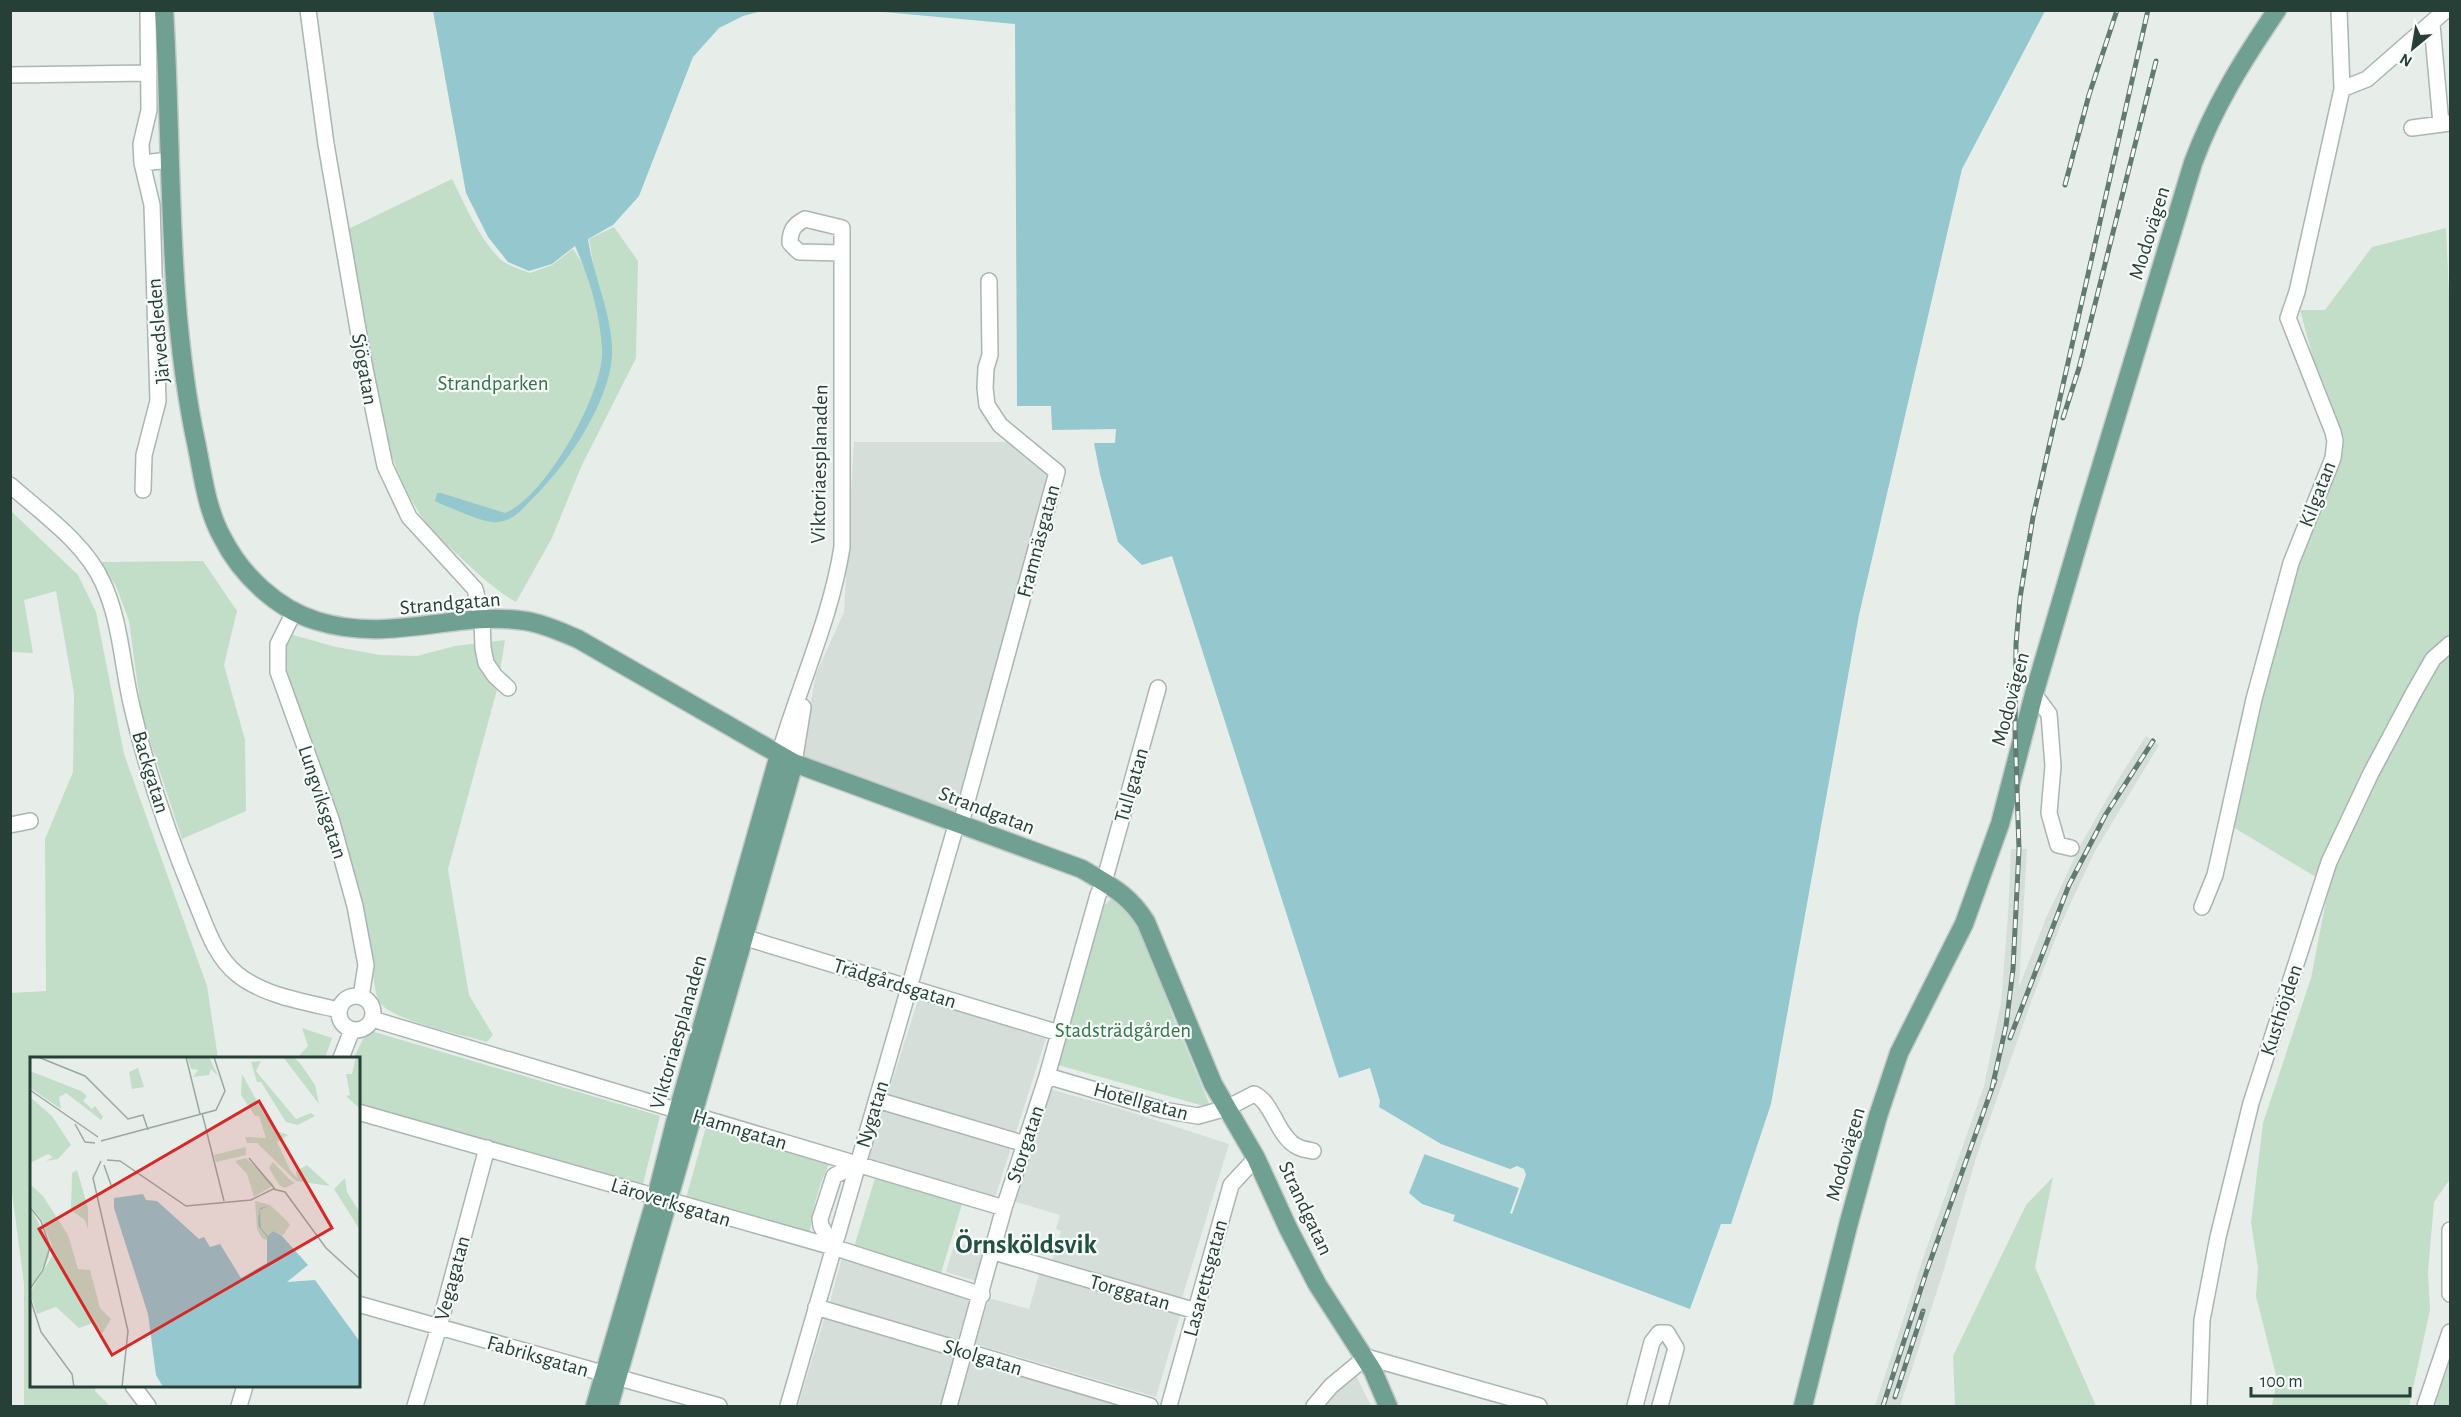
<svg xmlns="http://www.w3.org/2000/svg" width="2461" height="1417" viewBox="0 0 2461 1417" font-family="'Alegreya Sans',sans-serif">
<rect width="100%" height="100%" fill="#e7eeea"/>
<path fill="#d5ded9" d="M854 442H1013L1052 473 955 812 801 756 816 674 844 612Z
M2146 736 2159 745 2095 851 2061 924 2031 1002 1976 1158 1944 1269 1900 1406H1875L1922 1261 1984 1086 2001 1003 2008 915 2011 849H2027L2019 987 2046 918 2081 844 2119 778Z
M919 997 1046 1038 995 1198 867 1160Z
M1049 1089 1118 1108 1229 1144 1182 1298 1052 1261 1061 1231 1056 1229 1060 1215 1013 1201 1030 1143H1033Z
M955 1242 986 1251 976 1281 946 1272Z
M842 1258 970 1297 956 1346 829 1305Z
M1040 1271 1181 1312 1156 1397 975 1344 989 1298 1029 1309Z
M825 1316 957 1355 942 1406H798Z
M969 1357 1143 1406H955Z
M1349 1361 1371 1406H1309Z"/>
<path fill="#c2ddc8" d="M452 179C466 206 478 237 500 259 508 266 520 269 530 273L552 265 573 249 584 266 593 262 589 239 614 227 638 261 636 358 581 467 552 538 516 602C493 589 475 571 456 553 447 545 437 537 429 527 373 454 360 321 344 231Z
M2446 228 2450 314V1179L2434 1202 2428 1272 2430 1310 2409 1406H2272L2277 1379 2256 1296 2258 1268 2251 1223 2263 1123 2311 978 2329 885 2233 827 2249 746 2291 563 2331 467 2333 432 2300 310H2325L2372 247Z
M11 511 78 575 96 612 124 754 207 986 218 1058H32V1386H96L95 1391 108 1404 107 1406H24V1284L10 1177 11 993 46 991 45 839 73 772 74 693 56 591 24 600 33 653 11 652Z
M203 561 237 611 224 665 245 740 246 811 182 839 142 717 129 621 116 586 100 562Z
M286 633 336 647 380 655 417 656 455 646 505 640 497 690 448 869 469 995 493 1035 487 1042C463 1035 399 1022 382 1005 374 997 374 977 372 965L281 672Z
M1115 896 1132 909 1151 946 1170 1009 1211 1108 1058 1065 1104 905Z
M302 1028 332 1038 325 1058H297L308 1046Z
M371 1031 660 1116 642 1188 359 1106 358 1058H354L363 1039Z
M706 1127 830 1162C819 1185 812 1208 810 1234L686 1198Z
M876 1175 963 1201 941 1273 854 1247Z
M2053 1177 2035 1267 2096 1406H1955L1953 1356 2026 1205Z
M2450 1332V1406H2425Z"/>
<path fill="#94c8ce" d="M433 11H762L743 16 719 28 693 57 639 196 613 225 588 239C593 275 610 309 612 346 615 396 566 467 531 500 522 510 512 521 498 522 484 524 455 509 441 504L435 501 437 493H441L505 513C545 498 606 390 602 348 600 313 589 277 575 246L552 264 529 271 508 262 488 237 466 193Z
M873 11H2045L1962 169 1859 615 1771 1104 1731 1224H1721L1690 1309 1453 1221 1455 1215 1422 1204 1409 1193 1431 1138 1379 1107 1380 1101 1370 1068 1339 1078 1172 556 1142 565 1118 542 1100 474 1094 443H1115L1116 429 1052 430 1051 406H1017L1015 24Z"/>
<path fill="#e7eeea" d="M1431 1138 1441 1144 1510 1169 1517 1166 1524 1169 1526 1175 1512 1214 1510 1213 1519 1188 1424 1154Z"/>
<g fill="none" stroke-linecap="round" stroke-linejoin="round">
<g stroke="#a9b6b1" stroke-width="18">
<path id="minor" d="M308 10 326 144 364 364 385 466 409 517 475 589 482 619 483 648 486 663 495 676 508 688
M2432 24 2441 124
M10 75 149 73
M2342 89 2367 79 2446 10
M2412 128 2450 123
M142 163 170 160
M10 485C43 514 85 543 103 583 121 622 122 666 132 707 147 773 169 837 195 900 206 926 214 955 237 974 264 996 305 1002 339 1010
M143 490 144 455 158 401 152 205 142 163 141 144 149 110 148 10
M294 612 278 644V672L331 819 355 906 366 965 361 997
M2034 694 2049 714 2053 766 2049 813 2058 845 2071 848
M779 755C799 686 831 618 842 547V228L805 219C794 225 790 230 790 243L799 252 842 253
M794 763 803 707
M961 823 1057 472 1000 425 987 405 985 388 986 368 990 355 989 281
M10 825 30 821
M2202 907 2215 875 2254 699 2291 563 2333 458 2335 441 2333 432 2288 318 2297 292 2342 89 2339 10
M733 934 1059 1033
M339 1013a17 17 0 1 1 34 0a17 17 0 1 1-34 0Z
M372 1019 1004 1208
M341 1058 352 1030
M1047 1076 1163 1110 1198 1116 1227 1108 1254 1094C1273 1102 1277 1137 1298 1147 1302 1149 1308 1150 1313 1151
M877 1100 1025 1144
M358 1112 833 1247 982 1295
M2450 1230V1294
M833 1247 821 1226 820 1219 834 1176 857 1164
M994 1252 1196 1311
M358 1304 719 1406
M816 1307 1150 1406
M133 1386 148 1406
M239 1406 245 1386
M415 1406 439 1327 487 1148
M788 1406 957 822
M949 1406 1004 1208 1047 1076 1098 895 1104 882 1158 688
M1169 1406 1231 1185 1256 1158
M1314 1406 1331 1386 1366 1357 1539 1406
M1635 1406 1652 1342 1659 1333H1667L1676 1348 1660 1406
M2199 1406 2202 1320 2218 1237 2251 1103 2329 862 2371 773 2413 694 2433 659 2450 644
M2425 1406 2450 1332"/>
</g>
<g stroke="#c2c9c7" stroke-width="21">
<path id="major" d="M164 10C173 156 166 304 197 447 203 477 207 510 222 537 241 575 277 609 317 621 392 644 454 610 526 621 545 624 561 632 578 639L794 763 1082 869C1110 886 1129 894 1146 922L1213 1084 1256 1158 1288 1228 1317 1284 1373 1371 1388 1406
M595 1406 656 1198 678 1111 779 755
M609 1406 794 763
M1803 1406 1849 1222 1878 1116 1899 1053 1964 924 2000 824 2034 694 2087 513 2193 163C2214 106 2243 60 2277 10"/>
</g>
<use href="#minor" stroke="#fff" stroke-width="15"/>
<use href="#major" stroke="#6fa091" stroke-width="18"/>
<g stroke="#617a72" stroke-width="5">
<path id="rail" d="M2065 185 2089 95 2117 10
M2063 418 2079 368 2156 61
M2010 1038 2069 885 2106 814 2153 741
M1992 1088 2006 1026 2013 969 2019 849 2015 728 2016 644 2020 598 2033 517 2148 10
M1895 1397 1923 1311
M1883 1406 1926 1273 1995 1080"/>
</g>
<use href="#rail" stroke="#f7fbf9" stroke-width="3" stroke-dasharray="9" stroke-linecap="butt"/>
</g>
<g text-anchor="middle" stroke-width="4.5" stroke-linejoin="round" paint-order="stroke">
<g font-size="21" fill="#263f37" stroke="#f7fbf9">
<text transform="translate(2149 233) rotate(-73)" y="7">Modovägen</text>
<text transform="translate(158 331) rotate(-95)" y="7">Järvedsleden</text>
<text transform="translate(365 369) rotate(80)" y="7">Sjögatan</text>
<text transform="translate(819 464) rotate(-89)" y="7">Viktoriaesplanaden</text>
<text transform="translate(2317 494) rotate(-69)" y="7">Kilgatan</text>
<text transform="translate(1038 541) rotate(-75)" y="7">Framnäsgatan</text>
<text transform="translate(450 603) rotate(-5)" y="7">Strandgatan</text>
<text transform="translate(2010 699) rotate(-75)" y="7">Modovägen</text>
<text transform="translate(151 772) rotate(73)" y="7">Backgatan</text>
<text transform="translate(1131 785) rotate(-74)" y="7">Tullgatan</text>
<text transform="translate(323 802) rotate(72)" y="7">Lungviksgatan</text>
<text transform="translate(987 810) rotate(21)" y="7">Strandgatan</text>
<text transform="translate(895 983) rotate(17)" y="7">Trädgårdsgatan</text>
<text transform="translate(2281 1010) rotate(-72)" y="7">Kusthöjden</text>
<text transform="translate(678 1032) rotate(-74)" y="7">Viktoriaesplanaden</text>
<text transform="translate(1141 1101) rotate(15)" y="7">Hotellgatan</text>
<text transform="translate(872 1114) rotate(-73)" y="7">Nygatan</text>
<text transform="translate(740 1129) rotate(17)" y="7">Hamngatan</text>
<text transform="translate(1025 1144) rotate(-72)" y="7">Storgatan</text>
<text transform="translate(1845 1154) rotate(-74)" y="7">Modovägen</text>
<text transform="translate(671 1202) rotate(17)" y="7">Läroverksgatan</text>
<text transform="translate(1306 1208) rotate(65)" y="7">Strandgatan</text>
<text transform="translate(452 1278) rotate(-75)" y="7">Vegagatan</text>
<text transform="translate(1205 1278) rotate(-75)" y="7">Lasarettsgatan</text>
<text transform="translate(1130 1292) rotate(16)" y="7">Torggatan</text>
<text transform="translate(538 1356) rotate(16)" y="7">Fabriksgatan</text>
<text transform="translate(983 1357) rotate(17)" y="7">Skolgatan</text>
</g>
<g font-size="21" fill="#337449" stroke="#f7fbf9">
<text x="493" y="390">Strandparken</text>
<text x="1123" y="1037">Stadsträdgården</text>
</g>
<g font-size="27" font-weight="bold" fill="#235043" stroke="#f7fbf9">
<text x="1026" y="1253">Örnsköldsvik</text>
</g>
</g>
<g transform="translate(30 1057)">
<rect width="330" height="330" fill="#e7eeea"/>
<path d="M179 0 188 19 181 12 179 18 163 20 168 13 161 12 158 1ZM253 0H263L270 6 285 28 289 47ZM326 0H330V52L316 39 320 38 316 17H322ZM231 4 226 14 266 62 281 56 285 59 268 68 256 65 231 25H227L221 5ZM108 11 114 30 102 32 99 15ZM0 14 51 34 57 39 53 44 62 52 65 49 73 60 71 63 36 36 29 40 31 52 0 31ZM212 17 234 57 247 74 258 78 247 85 260 113 267 121 266 114 277 108 300 129 266 124 227 86H217L215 80 236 81 229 59H225L211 38ZM0 40 22 59 41 88 28 102 16 104 23 100 18 97 0 106ZM216 90V98L186 105 184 98ZM216 101 244 128 224 140 217 117 205 104ZM243 105 259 122 265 126 255 131 250 129 239 111ZM47 113 58 151V172L55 163 41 153 42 116ZM315 121 317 135 330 156V173L304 132ZM0 127 13 139 38 178 48 212 60 213 70 251 81 262 72 277 64 266 49 271 26 250 7 257 0 236 22 199V189L12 163 0 148ZM225 144 240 148 256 163 260 168 253 178 243 174 236 183 232 181 227 172ZM0 150 19 186V200L0 232Z" fill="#c2ddc8"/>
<path d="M113 137 116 143 127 144 169 182 174 180 180 190 190 187 211 221 237 206V180L229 170 228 162 230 151 238 149 230 153 231 171 238 179 243 174 251 178 278 208 257 225 285 223 330 285V330H133L126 318 118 257 84 151V141Z" fill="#94c8ce"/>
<path fill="none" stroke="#9aa8a2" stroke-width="1.5" d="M8 0 55 19 98 62 113 58 118 73M156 0 170 57M0 33 68 80M172 56 194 144M45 67 55 85 65 86M71 84 186 53 195 34 184 0M219 101 245 132M77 103 90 104 156 149 221 143 243 132 255 135 296 191 330 222M71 104 63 121 98 274 92 330M74 108 81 128M0 150 11 164 20 190 13 213 0 232M0 241 11 275 42 317 44 330"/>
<path fill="#d62828" fill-opacity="0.15" stroke="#d62828" stroke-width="3" d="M229 44 302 171 82 298 9 172Z"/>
<rect width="330" height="330" fill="none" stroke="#263f37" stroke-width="3"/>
</g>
<rect width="2461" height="1417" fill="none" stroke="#263f37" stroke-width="24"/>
<g transform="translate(2413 48) rotate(210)" stroke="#f7fbf9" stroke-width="4.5" paint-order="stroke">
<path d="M0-4.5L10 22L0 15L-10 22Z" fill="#263f37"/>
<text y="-9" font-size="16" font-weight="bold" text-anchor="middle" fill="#263f37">N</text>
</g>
<path d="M2251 1387v9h159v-9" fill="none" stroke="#263f37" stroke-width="3"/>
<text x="2260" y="1387" font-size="18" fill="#263f37" stroke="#f7fbf9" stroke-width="4.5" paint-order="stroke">100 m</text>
</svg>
